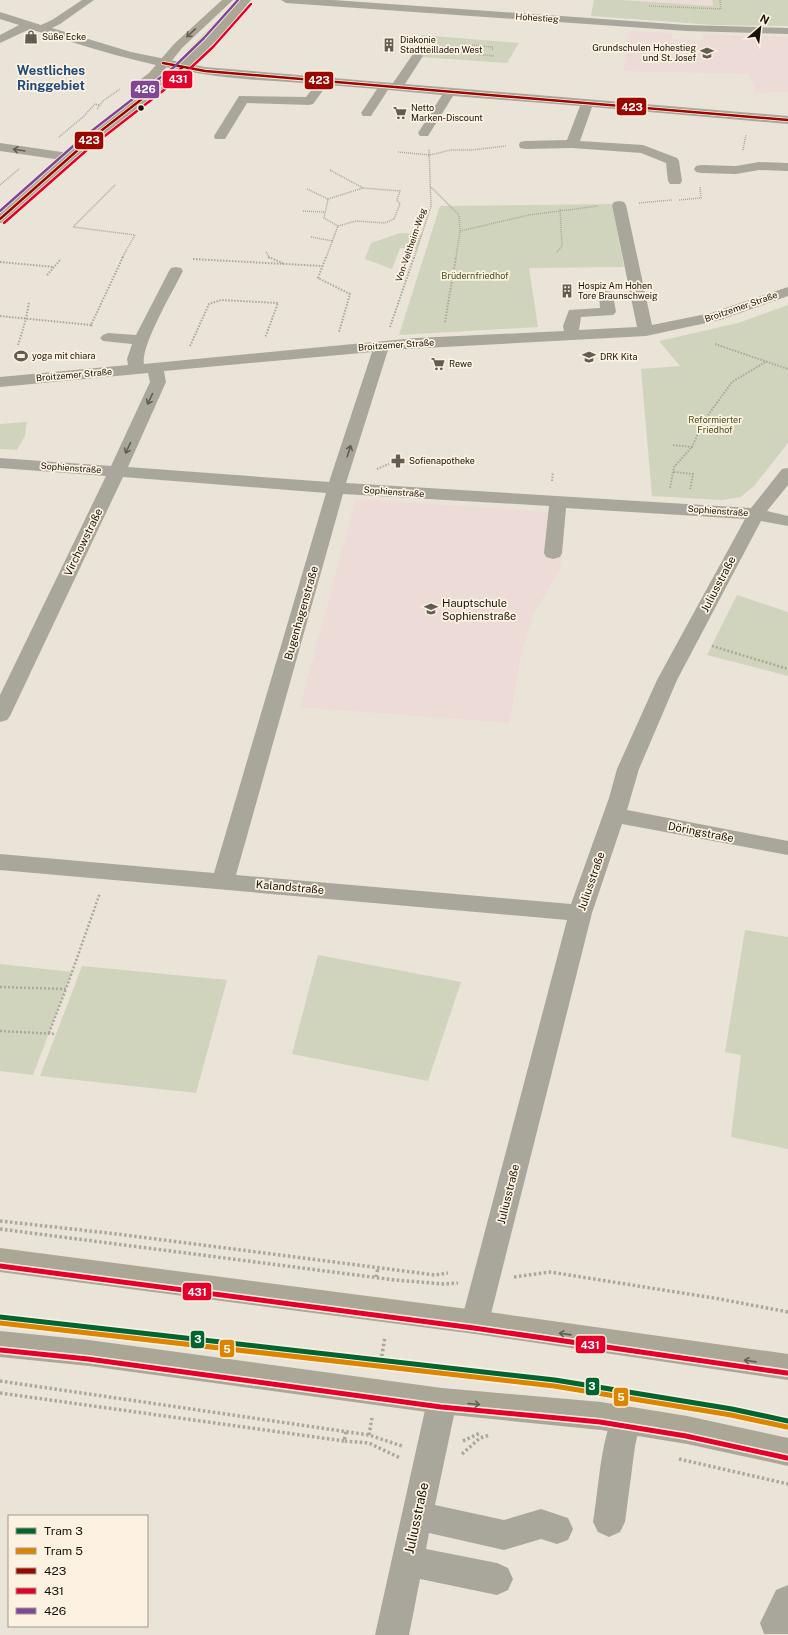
<svg xmlns="http://www.w3.org/2000/svg" width="788" height="1635" viewBox="0 0 788 1635" font-family="'Public Sans',sans-serif">
<rect width="100%" height="100%" fill="#eae3d8"/>
<path fill="#eddbd8" d="M620 0H712L713 6Z
M629 31 672 33V39L703 40V34L788 37V92L756 93 749 74 623 71Z
M356 499 566 513 560 570 533 614 520 658 510 723 300 707Z"/>
<path fill="#d0d4bd" d="M594 0H620L713 6 712 0H788V26L714 25 591 16Z
M235 2H238L192 52 187 51Z
M421 35 519 43 507 63 420 57Z
M612 204 624 267 529 268 538 327 399 335 440 206Z
M400 233 422 234 417 249 400 248 392 269 365 259 371 243Z
M788 305V443L754 486 741 497 722 500 652 496 641 369 680 366 659 341 738 323Z
M27 422 25 436 17 450 0 449V424Z
M737 595 788 612V676L707 655Z
M745 930 788 937V1149L731 1137 741 1055 725 1052Z
M318 955 461 982 428 1081 292 1054Z
M0 964 72 972 33 1075 0 1071Z
M82 966 227 980 196 1093 40 1076Z"/>
<g fill="none" stroke-linecap="round" stroke-linejoin="round">
<path stroke="#aaa79d" stroke-width="1.5" stroke-dasharray="1 1" stroke-linecap="butt" d="M720 0 721 9
M649 6 721 9
M462 44 492 47 493 50
M435 50 494 56
M97 109 103 101 120 89
M59 137 83 117 95 104 99 105
M743 150 746 135
M398 152 430 155 451 150H472L506 146
M330 170 363 188 400 191 397 200 400 204 394 219 385 223 356 221 338 226
M0 185 19 169
M115 185 73 227 135 235 122 258
M430 186 459 215 460 231 456 258
M307 189 328 199
M679 200 701 198 700 187
M639 203 672 200
M303 211 324 212
M460 231 529 215 598 206
M311 237 333 241
M266 252 270 258
M557 252 562 246 560 209
M326 258 338 226 324 218 328 199 363 188
M414 258 431 206 429 149"/>
<path stroke="#aaa79d" stroke-width="2" stroke-dasharray="1.5 1.5" stroke-linecap="butt" d="M268 257 283 263
M326 257 318 278 350 294 339 332
M193 259 322 266
M0 262 54 267
M47 275 61 259
M0 316 91 325
M445 322 456 257
M92 326 91 325 123 257
M390 327 414 257
M715 344 788 369
M18 345 26 319 29 302
M190 346 209 304 221 300 278 303 265 338
M673 445 692 447
M377 469 389 464
M674 472 693 474 690 490
M552 481 553 472
M670 488 674 467 692 447 703 422 732 382 767 361"/>
<path stroke="#aaa79d" stroke-width="2.5" stroke-dasharray="2 2" stroke-linecap="butt" d="M712 646 788 669
M0 987 66 989 100 893
M0 1031 56 1034
M49 1033 66 989"/>
<path stroke="#aaa79d" stroke-width="3.5" stroke-dasharray="2.5 2.5" stroke-linecap="butt" d="M0 1221 117 1234 435 1275 448 1273
M0 1229 395 1280 444 1284 458 1283
M376 1277 378 1268
M514 1277 550 1272 720 1299 788 1312
M380 1366 385 1337
M0 1381 369 1435 402 1446
M0 1393 344 1441
M346 1432 344 1441 369 1443 400 1458
M369 1435 372 1418
M463 1441 480 1433
M462 1454 480 1438 490 1435
M679 1459 788 1484"/>
<path fill="#a9a79b" fill-rule="evenodd" d="M82 0H94L60 24 52 28 131 52 205 67 393 83 413 54H421L423 56 405 84 788 116V124L592 107 580 141 643 145 677 158 679 161 682 181 680 184H670L668 181 666 163 641 153 572 148 525 149 520 148 519 145 520 142 525 141 567 140 580 106 453 96 428 136H420L418 133 442 95 388 90 371 116H363L361 113 377 89 327 85 313 104 309 105 247 103 225 139H215L214 136 239 96 306 97 316 84C278 81 240 80 203 74 144 65 86 47 30 29L0 43V35L19 25 0 19V12L41 25 52 20Z
M281 0H333L687 25 788 28V34L687 31 286 3Z
M0 143 68 153 73 154 75 157 73 160 68 161 0 151Z
M759 162 788 163V171L759 170 736 174 701 173 696 172 694 169 696 166 701 165 736 166Z
M619 201 624 202 626 205 652 325 711 313 788 287V296L720 320 646 336 388 350 346 483 751 508 782 469 788 468V485L767 511 788 516V526L761 521 677 680 639 769 627 810 788 841V855L622 824 592 913 489 1322 485 1331 475 1334 465 1331 461 1322 567 920 0 870V854L214 873 326 493 123 477 10 716 7 720 0 722V695L106 476 0 468V458L111 466 150 382 148 373 0 387V377L128 365 127 359 132 344 103 341 100 338 103 335 108 333 136 335 169 271 171 268 176 267 181 268 183 271C174 289 140 347 144 364L416 338 564 331 563 326 569 310 600 308 599 295 601 292 606 291 611 292 613 295 616 312 613 315 581 317 579 330 637 327 612 205 614 202ZM372 352 329 482 128 467 166 382 164 371ZM343 494 549 506 544 553 546 557 553 559 560 557 562 553 566 508 745 519 657 680 617 769 609 798 571 904 236 875Z
M442 1388 453 1392 457 1401 435 1505 504 1520 541 1509 568 1518 573 1529 568 1540 557 1544 541 1539 504 1550 429 1533 426 1549 497 1563 508 1568 513 1579 508 1590 497 1595 420 1579 409 1635H375L427 1401 431 1392Z
M626 1406 637 1410 641 1420 635 1446 625 1522 620 1532 609 1537 598 1532 593 1522C599 1487 600 1443 615 1410Z
M788 1585V1634H764L760 1623 776 1590Z"/>
<path fill="#aaa797" fill-rule="evenodd" d="M222 0H233L182 48 157 79 141 91H133L131 88 133 85 149 73 174 44Z
M240 0H251L223 34 182 74 89 147 5 222 0 223V211L9 203 79 142 174 69 205 40Z
M0 1248 475 1310 788 1354V1380L475 1334 0 1272Z
M0 1331 89 1340 442 1388 601 1402 687 1416 788 1438V1466L687 1444 601 1430 442 1414 89 1366 0 1357Z"/>
<g stroke="#fdf2e1" stroke-width="4">
<path id="bus-1" d="M163 63 205 71 788 120
M0 219 88 141 183 67"/>
</g>
<g stroke="#fdf2e1" stroke-width="4">
<path id="bus-2-far1" d="M4 223 88 149 182 76 213 47 251 4"/>
</g>
<g stroke="#fdf2e1" stroke-width="8">
<path id="bus-2" d="M0 1266 474 1328 787 1373
M0 1350 88 1359 441 1407 600 1422 686 1436 787 1458"/>
</g>
<g stroke="#fdf2e1" stroke-width="4">
<path id="bus-3" d="M0 211 80 140 174 67 204 38 238 0"/>
</g>
<use href="#bus-1" stroke="#9b0600" stroke-width="2.5"/>
<use href="#bus-2-far1" stroke="#e4002b" stroke-width="2.5"/>
<use href="#bus-2" stroke="#e4002b" stroke-width="5"/>
<use href="#bus-3" stroke="#814796" stroke-width="2.5"/>
<g stroke="#fdf2e1" stroke-width="8">
<path id="tram-1" d="M0 1317 555 1380 732 1409 788 1421"/>
</g>
<g stroke="#fdf2e1" stroke-width="8">
<path id="tram-2" d="M0 1323 554 1386 731 1415 787 1427"/>
</g>
<use href="#tram-1" stroke="#006531" stroke-width="5"/>
<use href="#tram-2" stroke="#dd8401" stroke-width="5"/>
</g>
<defs><path id="oneway-shaft" d="M-6 0H5M1.5-3L5.5 0L1.5 3" fill="none" stroke-width="1.6" stroke-linecap="round" stroke-linejoin="round"/></defs>
<g stroke="#615e52">
<use href="#oneway-shaft" transform="translate(191 33) rotate(136)"/>
<use href="#oneway-shaft" transform="translate(565 1334) rotate(-172)"/>
<use href="#oneway-shaft" transform="translate(750 1361) rotate(-172)"/>
<use href="#oneway-shaft" transform="translate(474 1404) rotate(5)"/>
</g>
<g stroke="#605e54">
<use href="#oneway-shaft" transform="translate(19 150) rotate(-171)"/>
<use href="#oneway-shaft" transform="translate(150 399) rotate(115)"/>
<use href="#oneway-shaft" transform="translate(128 448) rotate(115)"/>
<use href="#oneway-shaft" transform="translate(349 451) rotate(-72)"/>
</g>
<defs>
<g id="shop-bare" transform="scale(1.08)"><path d="M-5-2.5h2.3a2.7 3.5 0 0 1 5.4 0H5L5.5 6h-11ZM-1.5-2.5h3a1.5 2.3 0 0 0-3 0Z" fill="#625c53" stroke="#fdf2e1" stroke-width="2.5" paint-order="stroke"/></g>
<g id="building-bare" transform="scale(1.08)"><path d="M-4-6H4V6H1V3H-1V6H-4ZM-2.5-4.3h1.7v1.8h-1.7ZM.8-4.3h1.7v1.8H.8ZM-2.5-1h1.7V.8h-1.7ZM.8-1h1.7V.8H.8Z" fill="#625c53" stroke="#fdf2e1" stroke-width="2.5" paint-order="stroke"/></g>
<g id="school-bare" transform="scale(1.08)"><path d="M0-5L7-2L0 1L-7-2ZM-4 1L0 2.5L4 1V4Q0 6-4 4Z" fill="#625c53" stroke="#fdf2e1" stroke-width="2.5" paint-order="stroke"/></g>
<g id="supermarket-bare" transform="scale(1.08)"><path d="M-6-5.5h2.5l.6 2H6L4.5 2H-2.5L-4.4-4H-6ZM-1.5 3.2a1.3 1.3 0 1 0 .1 0ZM3 3.2a1.3 1.3 0 1 0 .1 0Z" fill="#625c53" stroke="#fdf2e1" stroke-width="2.5" paint-order="stroke"/></g>
<g id="stadium-bare" transform="scale(1.08)"><path d="M0-5a6.5 5 0 1 0 0 10a6.5 5 0 1 0 0-10ZM-3.5-1.8h7v3.6h-7Z" fill="#625c53" stroke="#fdf2e1" stroke-width="2.5" paint-order="stroke"/></g>
<g id="pharmacy-bare" transform="scale(1.08)"><path d="M-2-6h4v4h4v4h-4v4h-4v-4h-4v-4h4Z" fill="#625c53" stroke="#fdf2e1" stroke-width="2.5" paint-order="stroke"/></g>
</defs>
<g fill-rule="evenodd">
<use href="#shop-bare" x="31" y="37"/>
<use href="#building-bare" x="389" y="45"/>
<use href="#school-bare" x="707" y="53"/>
<use href="#supermarket-bare" x="400" y="113"/>
<use href="#building-bare" x="567" y="291"/>
<use href="#stadium-bare" x="21" y="356"/>
<use href="#school-bare" x="589" y="357"/>
<use href="#supermarket-bare" x="438" y="364"/>
<use href="#pharmacy-bare" x="398" y="461"/>
<use href="#school-bare" x="431" y="609"/>
</g>
<circle fill="#18140c" stroke="#fdf2e1" stroke-width="1.5" cx="141" cy="108" r="3.5"/>
<g text-anchor="middle" stroke-width="3.5" stroke-linejoin="round" paint-order="stroke">
<g font-size="9" fill="#18140c" stroke="#fdf2e1">
<text transform="translate(537 18) rotate(4)" y="3">Hohestieg</text>
<text transform="translate(411 245) rotate(-71)" y="3">Von-Veltheim-Weg</text>
<text transform="translate(741 307) rotate(-19)" y="3">Broitzemer Straße</text>
<text transform="translate(396 345) rotate(-4)" y="3">Broitzemer Straße</text>
<text transform="translate(74 375) rotate(-5)" y="3">Broitzemer Straße</text>
<text transform="translate(71 468) rotate(4)" y="3">Sophienstraße</text>
<text transform="translate(394 492) rotate(4)" y="3">Sophienstraße</text>
<text transform="translate(718 511) rotate(4)" y="3">Sophienstraße</text>
</g>
<g font-size="9" fill="#18140c" stroke="#fdf2e1" text-anchor="start">
<text x="42" y="40">Süße Ecke</text>
<text x="400" y="43">Diakonie<tspan x="400" dy="10">Stadtteilladen West</tspan></text>
<text x="696" y="51" text-anchor="end">Grundschulen Hohestieg<tspan x="696" dy="10">und St. Josef</tspan></text>
<text x="411" y="111">Netto<tspan x="411" dy="10">Marken-Discount</tspan></text>
<text x="578" y="289">Hospiz Am Hohen<tspan x="578" dy="10">Tore Braunschweig</tspan></text>
<text x="32" y="359">yoga mit chiara</text>
<text x="600" y="360">DRK Kita</text>
<text x="449" y="367">Rewe</text>
<text x="409" y="464">Sofienapotheke</text>
</g>
<g font-size="9" fill="#41521c" stroke="#fdf2e1">
<text x="475" y="279">Brüdernfriedhof</text>
<text x="715" y="423">Reformierter<tspan x="715" dy="10">Friedhof</tspan></text>
</g>
<g font-size="11" fill="#18140c" stroke="#fdf2e1">
<text transform="translate(83 542) rotate(-64)" y="4">Virchowstraße</text>
<text transform="translate(718 584) rotate(-62)" y="4">Juliusstraße</text>
<text transform="translate(301 613) rotate(-74)" y="4">Bugenhagenstraße</text>
<text transform="translate(701 832) rotate(11)" y="4">Döringstraße</text>
<text transform="translate(591 881) rotate(-71)" y="4">Juliusstraße</text>
<text transform="translate(290 887) rotate(5)" y="4">Kalandstraße</text>
<text transform="translate(508 1194) rotate(-76)" y="4">Juliusstraße</text>
</g>
<g font-size="11" fill="#18140c" stroke="#fdf2e1" text-anchor="start">
<text x="442" y="607">Hauptschule<tspan x="442" dy="13">Sophienstraße</tspan></text>
</g>
<g font-size="13" font-weight="bold" fill="#1e4c7f" stroke="#fdf2e1">
<text x="51" y="75">Westliches<tspan x="51" dy="15">Ringgebiet</tspan></text>
</g>
<g font-size="13" fill="#18140c" stroke="#fdf2e1">
<text transform="translate(416 1518) rotate(-78)" y="5">Juliusstraße</text>
</g>
</g>
<g stroke="#fdf2e1" stroke-width="1.5">
<rect x="162" y="70" width="31" height="19" rx="4" fill="#e4002b"/>
<rect x="304" y="71" width="30" height="19" rx="4" fill="#9b0600"/>
<rect x="130" y="80" width="30" height="19" rx="4" fill="#814796"/>
<rect x="616" y="97" width="31" height="19" rx="4" fill="#9b0600"/>
<rect x="74" y="131" width="30" height="19" rx="4" fill="#9b0600"/>
<rect x="182" y="1282" width="30" height="19" rx="4" fill="#e4002b"/>
<rect x="190" y="1330" width="15" height="19" rx="4" fill="#006531"/>
<rect x="575" y="1335" width="31" height="19" rx="4" fill="#e4002b"/>
<rect x="219" y="1339" width="16" height="19" rx="4" fill="#dd8401"/>
<rect x="585" y="1377" width="15" height="19" rx="4" fill="#006531"/>
<rect x="613" y="1387" width="16" height="20" rx="4" fill="#dd8401"/>
</g>
<g font-size="11" text-anchor="middle" font-weight="bold" fill="#fff">
<text x="178" y="83">431</text>
<text x="319" y="84">423</text>
<text x="145" y="93">426</text>
<text x="632" y="111">423</text>
<text x="89" y="144">423</text>
<text x="197" y="1296">431</text>
<text x="198" y="1343">3</text>
<text x="590" y="1349">431</text>
<text x="227" y="1353">5</text>
<text x="592" y="1390">3</text>
<text x="621" y="1401">5</text>
</g>
<rect x="8" y="1515" width="140" height="112" fill="#fdf2e1" stroke="#a1998c"/>
<rect x="16" y="1528" width="20" height="6" fill="#006531" stroke="#a1998c"/>
<text x="44" y="1535" font-size="12" fill="#18140c">Tram 3</text>
<rect x="16" y="1548" width="20" height="6" fill="#dd8401" stroke="#a1998c"/>
<text x="44" y="1555" font-size="12" fill="#18140c">Tram 5</text>
<rect x="16" y="1568" width="20" height="6" fill="#9b0600" stroke="#a1998c"/>
<text x="44" y="1575" font-size="12" fill="#18140c">423</text>
<rect x="16" y="1588" width="20" height="6" fill="#e4002b" stroke="#a1998c"/>
<text x="44" y="1595" font-size="12" fill="#18140c">431</text>
<rect x="16" y="1608" width="20" height="6" fill="#814796" stroke="#a1998c"/>
<text x="44" y="1615" font-size="12" fill="#18140c">426</text>
<g transform="translate(760 28) rotate(28)" stroke="#fdf2e1" stroke-width="3" paint-order="stroke">
<path d="M0-3L7 15L0 10L-7 15Z" fill="#18140c"/>
<text y="-6" font-size="11" font-weight="bold" text-anchor="middle" fill="#18140c">N</text>
</g>
</svg>
